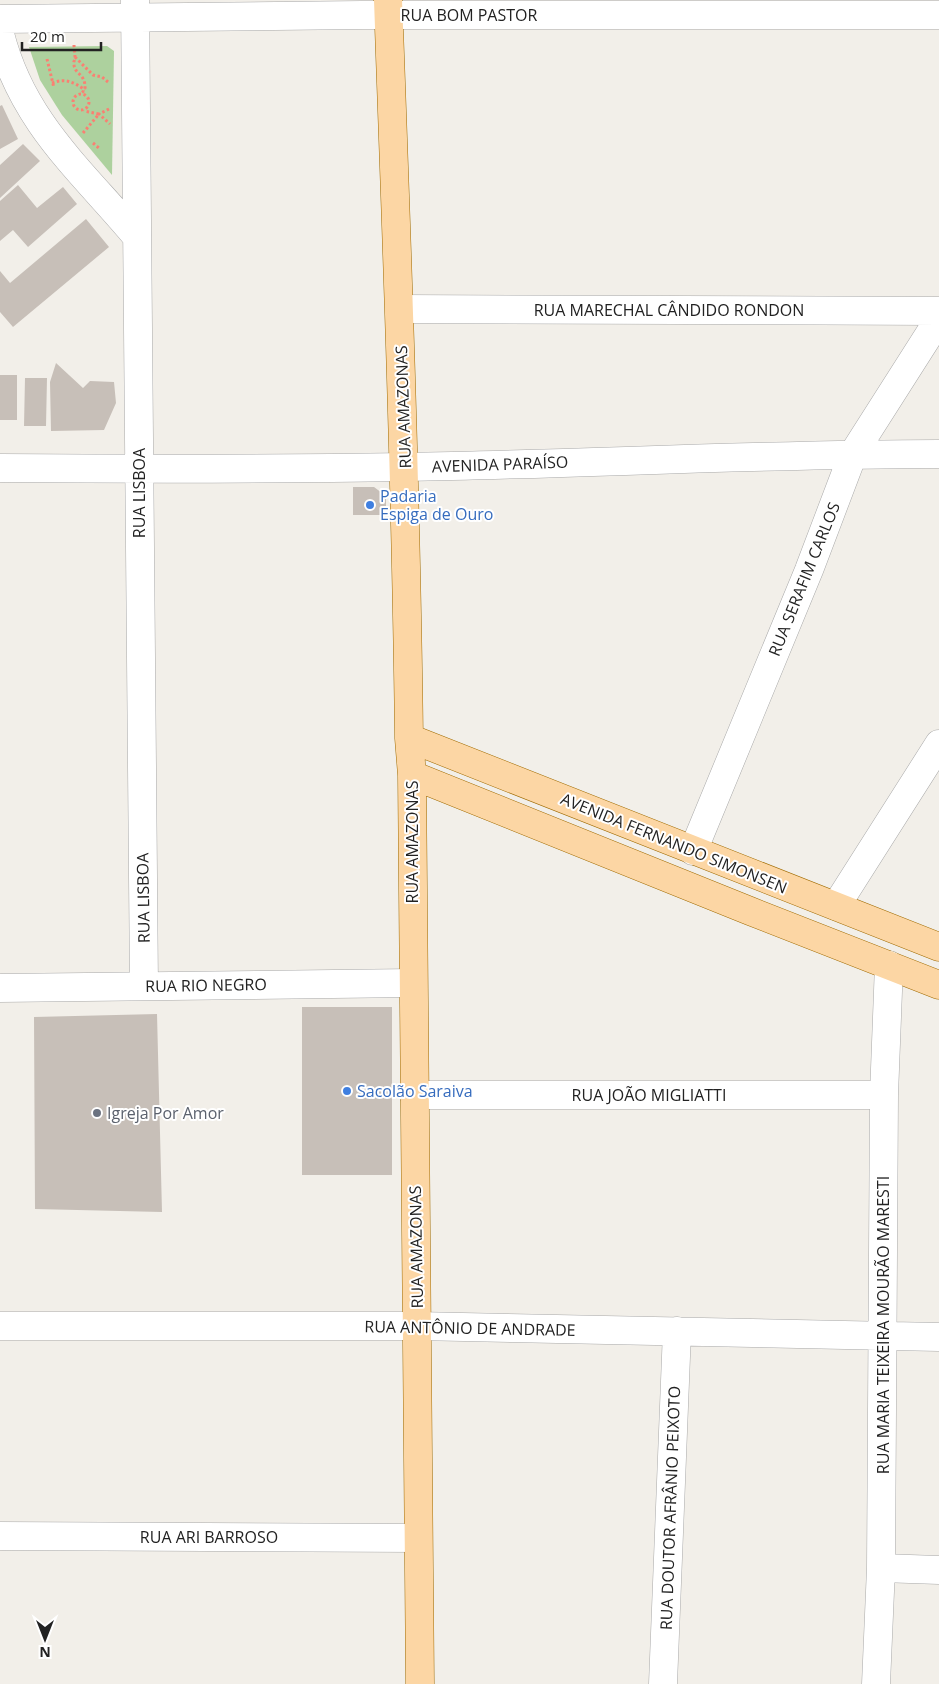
<svg xmlns="http://www.w3.org/2000/svg" width="939" height="1684" viewBox="0 0 939 1684" font-family="'Open Sans',sans-serif">
<rect width="100%" height="100%" fill="#f2efe9"/>
<path fill="#add19e" d="M107 46 114 51 112 175 62 115 40 80 29 47Z"/>
<path fill="#c7bfb8" d="M2 105 18 139 0 149V106Z
M23 144 40 161 0 198V165Z
M18 185 37 208 63 187 77 204 28 247 13 230 0 241V201Z
M86 219 109 247 13 327 0 312V271L10 283Z
M56 363 83 388 90 381 114 382 116 403 104 430 51 431 50 382Z
M0 375H17V420H0Z
M25 378H47L46 426H24Z
M353 487H374L386 496V515H353Z
M302 1007H392V1175H302Z
M157 1014 162 1212 35 1209 34 1017Z"/>
<g fill="none" stroke-linecap="round" stroke-linejoin="round">
<g stroke="#a9a9a9" stroke-width="29">
<path id="minor" d="M135 0 144 986
M0 19 362 15H939
M0 34C22 122 82 171 137 237
M400 309 939 311
M0 468C135 469 271 469 406 467 584 464 761 454 939 454
M693 851 809 570 853 454 939 319
M836 906 939 744
M0 988 412 983
M414 1095H884
M0 1326H416L939 1337
M0 1536 418 1538
M881 1568 939 1570
M663 1684 677 1331
M876 1684 881 1568 884 1095 889 965"/>
</g>
<g stroke="#a06b00" stroke-width="29">
<path id="major" d="M388 0C397 246 406 492 409 738L412 775 420 1684
M409 738 939 947
M412 775 750 911 939 985"/>
</g>
<path stroke="#fa8072" stroke-width="3" stroke-dasharray="2.5 2.5" stroke-linecap="butt" d="M74 45C74 48 75 53 75 57 75 62 73 60 74 65 75 75 86 73 85 90L80 94
M75 57 93 75 102 77 108 82
M47 59 54 88
M52 83C65 78 74 82 85 90
M73 102a8 8 0 1 1 16 0a8 8 0 1 1-16 0Z
M109 109 99 114 110 124
M83 133 99 114 84 111
M93 143 100 149"/>
<use href="#minor" stroke="#fff" stroke-width="28"/>
<use href="#major" stroke="#fcd6a4" stroke-width="28"/>
</g>
<g fill="#3f7fe0" stroke="#fff" stroke-width="2">
<circle cx="370" cy="505" r="5"/>
<circle cx="347" cy="1091" r="5"/>
</g>
<circle fill="#6b7280" stroke="#fff" stroke-width="2" cx="97" cy="1113" r="5"/>
<g text-anchor="middle" stroke-width="4" stroke-linejoin="round" paint-order="stroke">
<g font-size="16" fill="#222" stroke="#fff">
<text x="469" y="21">RUA BOM PASTOR</text>
<text x="669" y="316">RUA MARECHAL CÂNDIDO RONDON</text>
<text transform="translate(403 407) rotate(-92)" y="6">RUA AMAZONAS</text>
<text transform="translate(500 464) rotate(-2)" y="6">AVENIDA PARAÍSO</text>
<text transform="translate(139 493) rotate(-90)" y="6">RUA LISBOA</text>
<text transform="translate(804 579) rotate(-68)" y="6">RUA SERAFIM CARLOS</text>
<text transform="translate(412 842) rotate(-90)" y="6">RUA AMAZONAS</text>
<text transform="translate(674 843) rotate(22)" y="6">AVENIDA FERNANDO SIMONSEN</text>
<text transform="translate(143 898) rotate(-91)" y="6">RUA LISBOA</text>
<text transform="translate(206 985) rotate(-1)" y="6">RUA RIO NEGRO</text>
<text x="649" y="1101">RUA JOÃO MIGLIATTI</text>
<text transform="translate(416 1247) rotate(-91)" y="6">RUA AMAZONAS</text>
<text transform="translate(883 1325) rotate(-90)" y="6">RUA MARIA TEIXEIRA MOURÃO MARESTI</text>
<text transform="translate(470 1328) rotate(1)" y="6">RUA ANTÔNIO DE ANDRADE</text>
<text transform="translate(670 1508) rotate(-88)" y="6">RUA DOUTOR AFRÂNIO PEIXOTO</text>
<text x="209" y="1543">RUA ARI BARROSO</text>
</g>
<g font-size="16" fill="#366cbe" stroke="#fff" text-anchor="start">
<text x="380" y="502">Padaria<tspan x="380" dy="18">Espiga de Ouro</tspan></text>
<text x="357" y="1097">Sacolão Saraiva</text>
</g>
<g font-size="16" fill="#5b616d" stroke="#fff" text-anchor="start">
<text x="107" y="1119">Igreja Por Amor</text>
</g>
</g>
<g transform="translate(45 1639) rotate(180)" stroke="#ffffff" stroke-width="4" paint-order="stroke">
<path d="M0-4L9 19L0 12L-9 19Z" fill="#222222"/>
<text y="-8" font-size="14" font-weight="bold" text-anchor="middle" fill="#222222">N</text>
</g>
<path d="M22 42v8h79v-8" fill="none" stroke="#222222" stroke-width="2.5"/>
<text x="30" y="42" font-size="15" fill="#222222" stroke="#ffffff" stroke-width="4" paint-order="stroke">20 m</text>
</svg>
